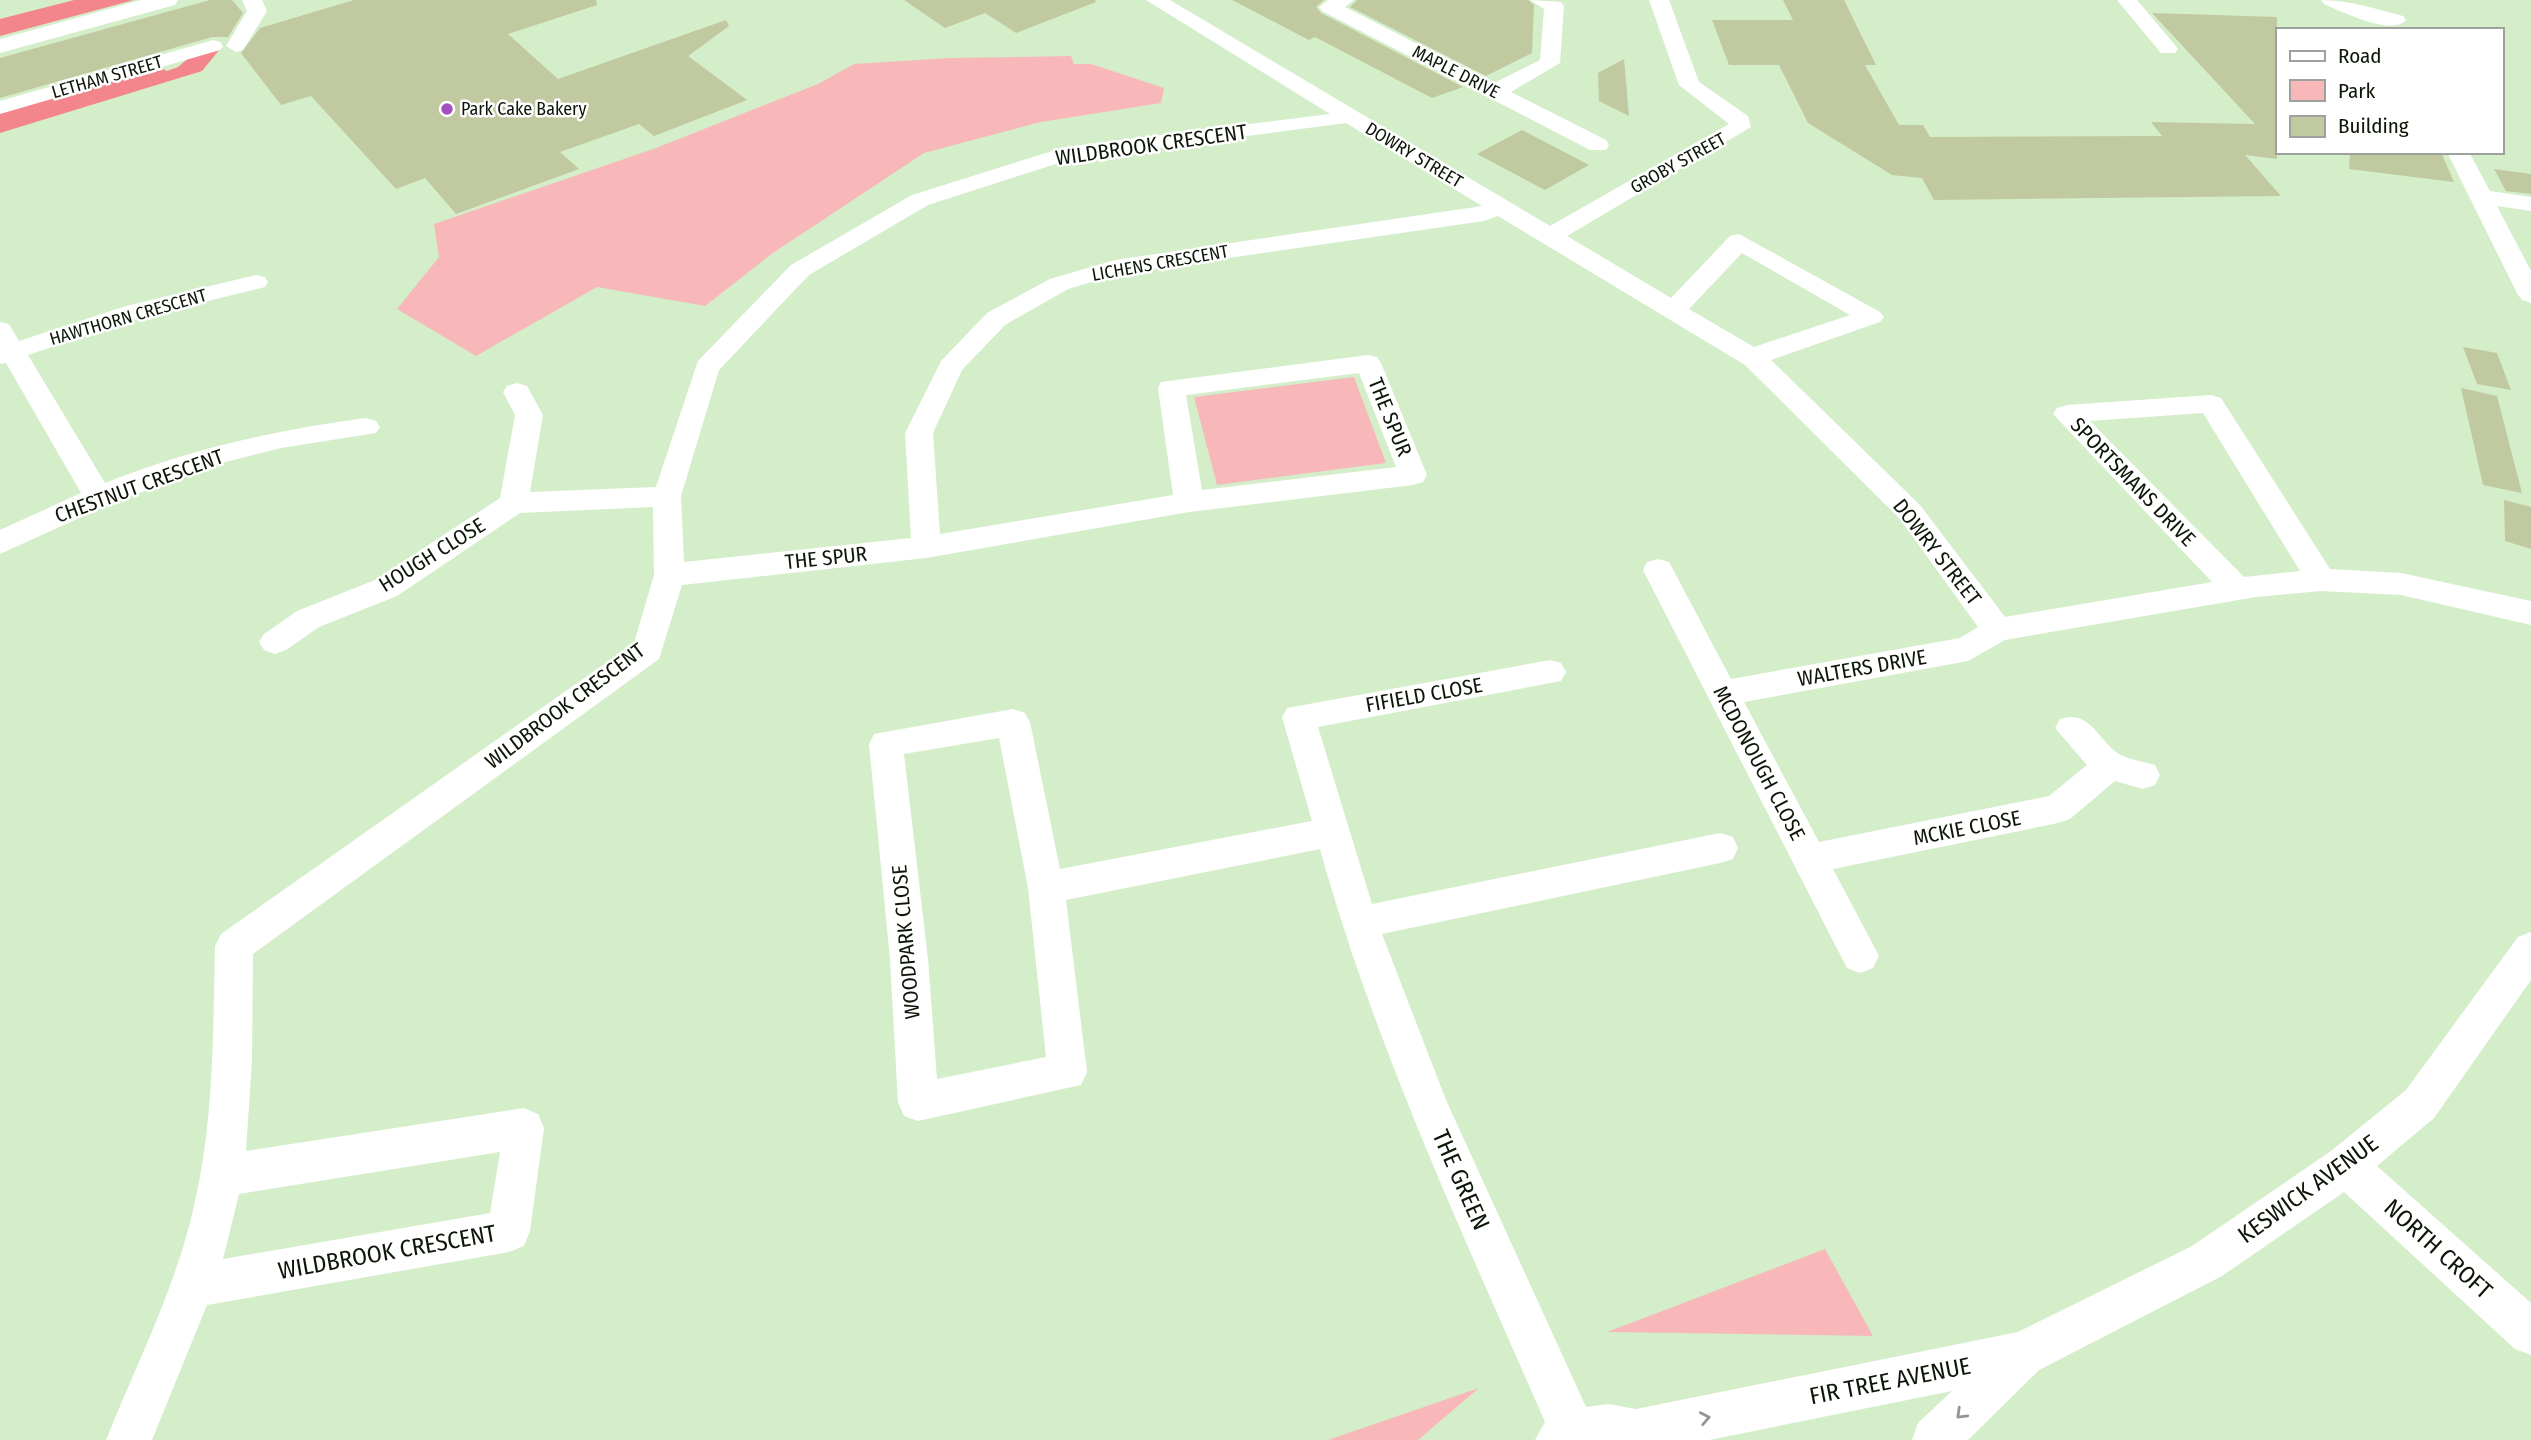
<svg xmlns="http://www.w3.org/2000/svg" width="2531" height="1440" viewBox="0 0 2531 1440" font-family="'Fira Sans Condensed',sans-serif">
<rect width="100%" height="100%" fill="#d4eeca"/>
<path fill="#f8b8ba" d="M1071 56 1074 64H1091L1164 88 1161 103 1041 122 924 153 773 253 705 306 597 287 476 356 397 309 439 257 434 224 656 148 818 84 854 64 950 58Z
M1354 377 1386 463 1217 485 1194 397Z
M1825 1249 1873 1336 1607 1332Z
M1479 1388 1418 1440H1328Z"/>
<path fill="#f3868c" d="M74 0H134L0 36V19Z
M220 49 202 71 0 133V113L157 66 167 71 178 67 190 57Z"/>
<path fill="#c1c9a1" d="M210 0H232L243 13 228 37H212L0 98V58Z
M354 0H596L597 5 508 34 558 79 726 20 729 26 688 56 747 100 654 136 639 124 560 152 579 169 456 214 425 178 396 189 311 96 281 105 241 53 260 28Z
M904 0H1095L1096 2 1016 33 985 13 945 28Z
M1232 0H1324L1316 7 1321 13 1463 87 1432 98 1315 37 1309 40Z
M1357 0H1528L1534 5 1532 53 1486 76 1350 7Z
M1783 0H1844L1876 65H1865L1899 125H1923L1930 137 2162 136 2151 122 2255 124 2152 13 2277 17V159L2245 155 2281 196 1934 200 1922 178 1892 175 1808 123 1779 65H1729L1712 20H1793Z
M1624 59 1629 116 1599 101 1598 73Z
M1522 130 1589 165 1545 190 1477 154Z
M2350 152H2441L2454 182 2349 169Z
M2494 169 2531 174V194L2506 191Z
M2463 347 2497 353 2511 390 2477 384Z
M2461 388 2497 396 2522 493 2483 485Z
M2504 500 2531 507V549L2505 541Z"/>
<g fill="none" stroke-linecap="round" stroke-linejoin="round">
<path fill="#fff" fill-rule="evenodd" d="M242 0H262L267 11 243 50 236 52 226 46 247 11Z
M1146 0H1170L1550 226 1729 124 1679 85 1649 0H1669L1699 82 1748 116 1751 127 1567 236 1671 298 1730 236 1739 234 1880 312 1884 317 1880 322 1771 360 1920 505 2005 617 2212 582 2053 414 2057 408 2067 405 2211 395 2221 398 2330 569 2401 573 2531 601V625L2401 595 2321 591 2256 597 2005 640 1968 661 1744 702 1819 842 2049 796 2087 765 2055 728 2060 719C2092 708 2098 744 2123 756 2133 760 2145 762 2155 765L2160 775 2155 785 2143 789 2115 781 2070 819 2058 823 1833 869 1879 956 1873 968 1860 973 1847 968 1643 570 1647 562 1658 559 1669 562 1731 679 1960 638 1978 627 1900 519 1745 365 1498 216 1484 221 1118 274 1068 289 1005 325 962 370 933 433 940 534 1173 495 1158 388 1161 382 1368 355 1377 357 1381 363 1427 475 1423 482 1413 485 1189 512 926 558 682 585 659 659 253 954 252 1060 246 1151 524 1108 538 1114 544 1128 530 1231 524 1246 509 1252 207 1305 152 1440H106C137 1363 176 1287 194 1206 214 1121 213 1033 215 946L221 934 634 643 654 575 653 507 520 513 397 596 319 627 286 650 275 654 264 650 259 642 264 634 297 611 375 580 500 498 515 415 503 392 507 386 517 383 527 386 543 415 530 492 656 487 698 361 791 265 912 195 1065 147 1330 114ZM1346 123 1482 206 1115 260 1050 279 987 313 941 361 905 433 911 538 684 562 681 496 719 370 809 275 928 205 1068 160ZM1742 253 1850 315 1754 347 1689 309ZM1359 373 1396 467 1202 490 1186 395ZM2203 413 2300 571 2244 577 2090 421ZM500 1152 490 1213 223 1259 239 1194Z
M1328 0H1354L1345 7 1494 83 1540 60 1544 9 1530 0 1561 2 1564 6 1560 63 1511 92 1606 140 1609 145 1606 150H1590L1322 11 1319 7Z
M2117 0H2137L2175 45 2178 49 2175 53H2161Z
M2321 0C2350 0 2375 9 2403 16L2406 20C2392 37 2341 11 2324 4Z
M213 40 220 42 223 46 220 50 0 114V101Z
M2447 152H2469L2490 191 2531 197V211L2497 206 2531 271V303L2522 300 2518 295Z
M256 275 265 277 268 282 265 287 143 317 28 355 105 483C190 449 275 430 366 418L376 421 380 427 376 433 281 448 218 464 112 503 0 554V530L81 493 6 363 0 364V322L9 324 19 341 126 306Z
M1550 660 1561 663 1566 672 1561 681 1318 727 1372 904 1720 833 1733 837 1738 848 1733 859 1720 863 1382 934 1446 1100 1586 1407 1608 1404 1636 1409 2018 1332 2192 1246 2331 1151 2406 1090 2518 937 2531 932V980L2434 1118 2377 1166 2531 1303V1355L2515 1349 2344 1192 2222 1276 2039 1370 1968 1440H1912L1918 1423 1952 1391 1709 1440H1535L1545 1422C1463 1234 1375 1047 1320 849L1066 900 1087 1072 1081 1085 918 1121 904 1116 898 1102 890 959 869 744 874 734 1013 709 1025 713 1030 722 1060 869 1312 821 1282 717 1287 708ZM999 738 1028 888 1046 1057 937 1079 928 959 904 754Z"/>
<path fill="#fff" fill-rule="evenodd" d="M141 0H178L175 5 0 53V39Z"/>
</g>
<defs><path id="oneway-chevron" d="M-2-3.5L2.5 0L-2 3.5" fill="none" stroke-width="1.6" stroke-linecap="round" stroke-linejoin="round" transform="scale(1.75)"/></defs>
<g stroke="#929690">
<use href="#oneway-chevron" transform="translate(1961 1414) rotate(136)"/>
<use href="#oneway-chevron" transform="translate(1705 1418) rotate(-11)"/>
</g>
<circle fill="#a451bf" stroke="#fff" stroke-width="2.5" cx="447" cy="109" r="7"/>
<g text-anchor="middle" stroke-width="5" stroke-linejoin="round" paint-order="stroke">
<g font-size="18" fill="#0d1609" stroke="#fff">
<text transform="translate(1456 72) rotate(27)" y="6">MAPLE DRIVE</text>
<text transform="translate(107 77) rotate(-16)" y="6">LETHAM STREET</text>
<text transform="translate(1414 155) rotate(31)" y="6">DOWRY STREET</text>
<text transform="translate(1678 163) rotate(-29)" y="6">GROBY STREET</text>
<text transform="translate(1160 263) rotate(-10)" y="6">LICHENS CRESCENT</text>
<text transform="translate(128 317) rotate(-16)" y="6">HAWTHORN CRESCENT</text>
</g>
<g font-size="18" fill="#0d1609" stroke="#fff" text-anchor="start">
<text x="461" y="115">Park Cake Bakery</text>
</g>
<g font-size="21" fill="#0d1609" stroke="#fff">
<text transform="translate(1151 145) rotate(-8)" y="7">WILDBROOK CRESCENT</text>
<text transform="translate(1390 417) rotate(68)" y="7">THE SPUR</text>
<text transform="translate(2133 482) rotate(46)" y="7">SPORTSMANS DRIVE</text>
<text transform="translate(139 486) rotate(-20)" y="7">CHESTNUT CRESCENT</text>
<text transform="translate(1937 552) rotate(52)" y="7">DOWRY STREET</text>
<text transform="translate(432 555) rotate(-32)" y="7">HOUGH CLOSE</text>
<text transform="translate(826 558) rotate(-6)" y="7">THE SPUR</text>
<text transform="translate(1862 668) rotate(-10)" y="7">WALTERS DRIVE</text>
<text transform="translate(1424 695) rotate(-10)" y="7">FIFIELD CLOSE</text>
<text transform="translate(565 706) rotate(-37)" y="7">WILDBROOK CRESCENT</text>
<text transform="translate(1759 763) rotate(62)" y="7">MCDONOUGH CLOSE</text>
<text transform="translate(1967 828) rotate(-11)" y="7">MCKIE CLOSE</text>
<text transform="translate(906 942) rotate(-95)" y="7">WOODPARK CLOSE</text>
</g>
<g font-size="24" fill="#0d1609" stroke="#fff">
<text transform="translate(1461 1180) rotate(66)" y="8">THE GREEN</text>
<text transform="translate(2308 1189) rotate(-36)" y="8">KESWICK AVENUE</text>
<text transform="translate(2438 1249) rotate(42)" y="8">NORTH CROFT</text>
<text transform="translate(387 1252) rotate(-10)" y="8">WILDBROOK CRESCENT</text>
<text transform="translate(1890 1381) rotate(-11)" y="8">FIR TREE AVENUE</text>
</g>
</g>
<rect x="2276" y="28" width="228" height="126" fill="#ffffff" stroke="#9ea29d" stroke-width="2"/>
<rect x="2290" y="51" width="35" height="10" fill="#ffffff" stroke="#9ea29d" stroke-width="2"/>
<text x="2338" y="63" font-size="21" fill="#0d1609">Road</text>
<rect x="2290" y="80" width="35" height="21" fill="#f8b8ba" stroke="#9ea29d" stroke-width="2"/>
<text x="2338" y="98" font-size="21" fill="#0d1609">Park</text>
<rect x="2290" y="116" width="35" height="21" fill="#c1c9a1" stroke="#9ea29d" stroke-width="2"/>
<text x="2338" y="133" font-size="21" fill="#0d1609">Building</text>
</svg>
